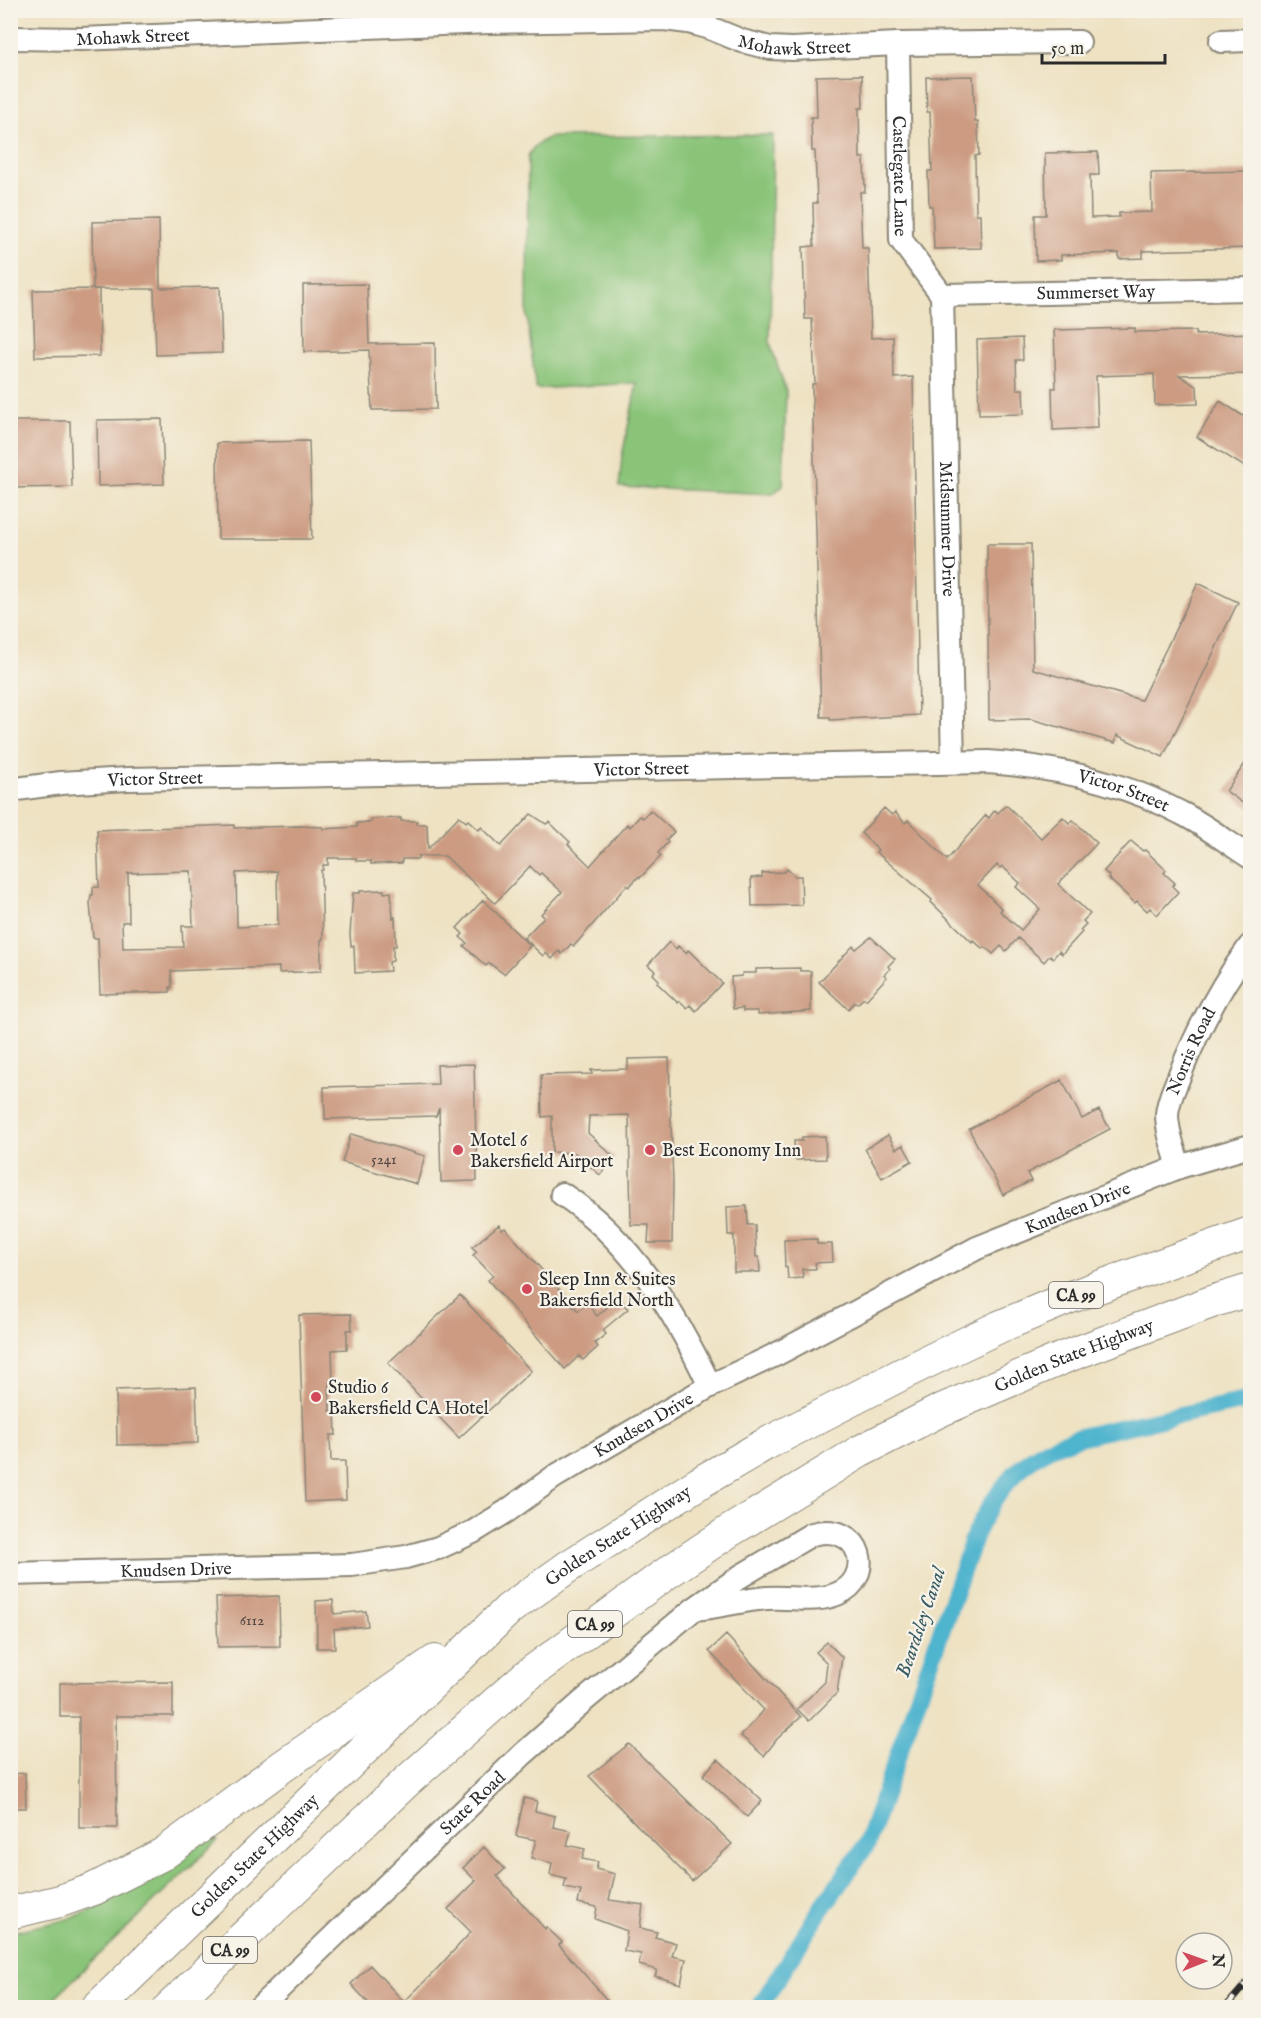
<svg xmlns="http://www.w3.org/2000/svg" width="1261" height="2018" viewBox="0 0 1261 2018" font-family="'IM FELL English',serif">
<rect width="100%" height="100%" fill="#f7f3e8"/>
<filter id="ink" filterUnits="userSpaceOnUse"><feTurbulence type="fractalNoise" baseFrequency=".0167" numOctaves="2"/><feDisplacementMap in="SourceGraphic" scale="12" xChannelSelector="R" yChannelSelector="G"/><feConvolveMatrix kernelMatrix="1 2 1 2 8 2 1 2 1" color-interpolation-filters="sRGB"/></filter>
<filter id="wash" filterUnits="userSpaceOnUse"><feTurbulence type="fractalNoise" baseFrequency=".008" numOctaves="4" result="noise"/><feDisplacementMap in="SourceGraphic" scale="24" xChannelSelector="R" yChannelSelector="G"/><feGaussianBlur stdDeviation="1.35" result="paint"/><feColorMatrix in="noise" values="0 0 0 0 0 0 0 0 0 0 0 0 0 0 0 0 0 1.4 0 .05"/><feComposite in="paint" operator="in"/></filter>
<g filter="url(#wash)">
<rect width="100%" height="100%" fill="#eee2c3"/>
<path fill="#8ac479" stroke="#5a7852" stroke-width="1.5" d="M773 135 770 343 786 391 783 485 773 494 619 487 622 456 637 383 536 389 527 315 528 156C534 145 540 141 551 137Z
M210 1835 217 1841 45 2007H11L10 1932C41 1925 75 1920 103 1905 141 1886 176 1859 210 1835Z"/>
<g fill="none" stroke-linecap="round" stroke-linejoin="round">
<path stroke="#4fb4ce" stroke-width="18" d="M759 2008 821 1909 867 1844 975 1534C990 1504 1006 1478 1033 1458 1063 1437 1103 1432 1138 1424 1175 1416 1213 1408 1250 1400"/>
</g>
<g id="blocks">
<path fill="#cc9b82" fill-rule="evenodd" d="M862 75 863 108H859L860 158H864L865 192H860L862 248H868L871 338 893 337 894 378 913 377 919 715 830 720V717H821L812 384H815L812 319H805L803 247 814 246 813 203H817L815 151H812L811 117H817L816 76Z
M973 76 975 122H978L979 155 975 156 976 214H980L981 248 934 249 932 206H929L928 171H932L930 112H927L926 77Z
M1098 152 1099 175H1090L1091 218 1119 217V213L1152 212 1151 173 1250 171 1251 248 1143 251V258L1119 259V253L1061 255V260L1036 261 1035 215H1046L1045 153Z
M159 220 160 288 220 287 222 353 156 355 154 289H99L100 356 35 357 33 290 99 289H93L92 222Z
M367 284 369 344 435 343 436 409 372 410 369 350 304 352 303 285Z
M1135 328V332L1196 331V335L1251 333V374L1179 375 1197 387 1198 404 1155 405 1154 374 1096 376 1098 428 1053 430 1052 388H1056L1054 330Z
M1022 338 1023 360H1016L1017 389H1023L1024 414 979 415 977 340Z
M1220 401 1251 421V471L1197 437Z
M162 419 164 484 98 486 97 420Z
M10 421H70L72 487 10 488Z
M309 441 312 539H218L217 443Z
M987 544H1031L1033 669 1141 700 1198 583 1238 602 1163 757 1117 735 1115 743 1031 719 989 720Z
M1251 755V809L1226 791Z
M1006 805 1041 838 1063 817 1069 823 1073 820 1097 843 1058 884 1090 914 1083 921 1086 924 1080 930 1082 932 1062 954 1059 951 1053 958 1050 955 1044 962 1018 938 1006 951 1001 946 993 954 985 947 983 949 973 940 972 942 931 902 932 900 876 852 878 850 861 833 884 808 892 815 895 812 905 823 908 820 947 860 986 815 989 818 995 810 998 813ZM997 865 1000 868 1002 866 1020 883 1016 887 1040 909 1021 930 1000 911 1002 909 978 885Z
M650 810 674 832 666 840 668 842 658 853 661 856 640 878 639 876 629 887 627 885 574 946 571 944 562 954 559 951 552 959 546 953 543 956 524 938 544 917 541 914 562 892 541 873 539 875 530 866 495 903 445 856H418V859H402V863L371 864V861H356V858H328V865H323V870H321L323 939 321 940V971L279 973V967L171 971 172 987H170V992L100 994 98 938H93L90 903 91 895H93V887H99L97 830 234 825V828L298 826 323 827V829L357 827V823L371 822V819L401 818V821H417V824H427L428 849 459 816 466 822 468 820 479 830 481 827 501 846 531 814 546 824 549 822 570 842 568 844 590 866 627 824 630 827 640 816 643 818ZM191 871 193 926H182L183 947 123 948 122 922H129L128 873ZM277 871 278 925 237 927 236 873Z
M1131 841 1143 851 1145 850 1166 870 1164 873 1175 883 1172 886 1178 892 1157 915 1150 908 1147 911 1137 901 1135 903 1108 878 1109 876 1104 871Z
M787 869 795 876H801L802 905 752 906 751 878 762 877V873L784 872Z
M384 890V893L391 892 393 918 395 917 396 946H393V961L389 962 390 971 355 973 354 946H351L350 934 353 893H360V891Z
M483 900 530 946 504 974 489 963 486 966 464 946 467 943 460 937 463 934 457 928Z
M871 937 895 959 888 966 890 969 884 975 887 977 866 1000 864 998 857 1004 855 1002 848 1009 819 982 853 946 856 949Z
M669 942 676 949 678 946 686 953 688 950 722 983 696 1011 690 1005 687 1008 680 1001 678 1003 657 983 659 980 653 974 655 971 648 965Z
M800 968V971H811V1011L758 1015V1011H743V1008L733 1009 731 977 742 976V973H756V969Z
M669 1058 673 1184 672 1243H648L649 1225H631L629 1115 589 1116 588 1133 615 1158 600 1175 575 1153 552 1152V1116L542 1117 541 1075 592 1074 591 1070 628 1069V1059Z
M474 1064 477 1181 441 1182 439 1108 436 1116 325 1119 324 1087 438 1084 437 1065Z
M1062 1080 1082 1119 1099 1110 1110 1129 1027 1173 1031 1181 1003 1195 969 1129Z
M351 1134 425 1156 417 1184 342 1162Z
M888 1135 896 1149 903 1145 912 1161 882 1178 865 1149Z
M825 1136 826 1159 795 1160 794 1141H802V1137Z
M747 1206 748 1225H755L756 1257H759L760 1272H734V1235H728L727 1207Z
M499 1225 502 1230 505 1228 578 1311 587 1303 597 1316 618 1298 628 1309 603 1330 606 1334 595 1343 598 1347 583 1360 579 1356 565 1369 488 1280 493 1276 473 1255 477 1252 472 1247Z
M817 1239V1244H832L833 1262 815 1263 816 1269H802L803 1278 788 1279 787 1267H785L784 1240Z
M460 1295 531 1371 459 1438 388 1363Z
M351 1314 352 1330H347V1349L332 1350 333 1383H329L330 1411H335L336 1435H330L331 1461H345L346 1500 305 1502 299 1315Z
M196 1387 198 1443 117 1445 116 1390Z
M279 1596 280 1646 218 1647 216 1598Z
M333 1600 334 1614 366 1611 368 1626 334 1629 335 1648H317L316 1601Z
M726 1635 801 1717 777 1739 764 1756 741 1736 764 1710 709 1651Z
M827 1642 842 1657 837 1693 809 1721 797 1709 825 1682 827 1663 816 1652Z
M173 1682V1716H116L117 1828H79V1717H60V1683Z
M629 1744 732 1844 692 1881 589 1776Z
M718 1759 762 1801 747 1817 703 1775Z
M25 1773 26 1808H10V1774Z
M524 1798 537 1801 535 1811 555 1816 553 1827 571 1831 567 1845 585 1849 582 1859 598 1862 596 1869 615 1874 609 1900 643 1905 640 1928 657 1932 655 1937 676 1943 672 1956 686 1959 681 1984 655 1976 657 1970 639 1965 641 1954 624 1951 627 1931 595 1919 597 1907 578 1903 581 1891 564 1888 566 1879 550 1875 552 1863 531 1858 536 1840 516 1836Z
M484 1847 505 1869 497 1876 545 1929 546 1927 562 1942 559 1945 613 2007H372L351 1984 370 1965 404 2002 434 1972 471 1932 448 1909 476 1881 463 1868Z"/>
</g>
</g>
<g filter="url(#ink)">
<use href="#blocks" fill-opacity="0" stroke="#8c8677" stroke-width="1.5"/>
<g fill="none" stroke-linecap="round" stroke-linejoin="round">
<g stroke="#8c8677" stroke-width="26">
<g id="minor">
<path id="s1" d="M10 38 81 39 489 22 664 19 688 22 710 28 742 41 770 48 792 49 898 44 1079 42"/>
<path d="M1221 41 1250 40"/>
<path id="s2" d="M898 44 901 240 942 295"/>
<path id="s3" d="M942 295 953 762"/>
<path id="s4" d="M942 295 1250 289"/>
<path id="s5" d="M10 790 61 783 128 779 988 762C1056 767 1121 781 1181 813 1205 825 1228 843 1250 857"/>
<path id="s6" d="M1179 1167C1174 1149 1167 1132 1167 1114 1168 1100 1175 1087 1180 1074 1198 1029 1221 985 1250 946"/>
<path d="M562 1194C631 1239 676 1314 710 1386"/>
<path id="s7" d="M10 1574 352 1565 406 1557 438 1548 473 1532 507 1511 554 1477 710 1386 777 1354 977 1248 1179 1167 1250 1146"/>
<path id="s8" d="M259 2008 522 1755 581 1703 694 1609 741 1576 812 1534C864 1521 875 1579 837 1594 815 1603 790 1596 767 1598 742 1600 718 1607 694 1609"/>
</g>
</g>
<g stroke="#8c8677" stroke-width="34">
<g id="highway">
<path d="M10 1913 60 1901 94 1889 163 1854 283 1766 435 1661"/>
<path id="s9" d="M97 2008 509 1609 569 1566 699 1483 764 1445 908 1371 999 1327 1068 1298 1250 1233"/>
<path id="s10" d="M169 2008 406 1782 525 1677 664 1575 728 1532 859 1452 939 1411 1065 1357 1214 1301 1250 1290"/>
</g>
</g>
<use href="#minor" stroke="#fff" stroke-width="22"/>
<use href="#highway" stroke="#fff" stroke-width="32"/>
<g stroke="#2b2b2b" stroke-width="7">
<path id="rail" d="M1225 2008 1250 1979"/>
</g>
<use href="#rail" stroke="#f7f3e8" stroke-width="4.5" stroke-dasharray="14" stroke-linecap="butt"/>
</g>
</g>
<g fill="#d1495b" stroke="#f7f3e8" stroke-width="2">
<circle cx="458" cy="1150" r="6"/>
<circle cx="650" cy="1150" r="6"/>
<circle cx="527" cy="1289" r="6"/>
<circle cx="316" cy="1397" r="6"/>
</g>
<g text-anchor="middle" stroke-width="4.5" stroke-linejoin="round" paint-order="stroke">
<g font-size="15" fill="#534741">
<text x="384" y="1164">5241</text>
<text x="252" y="1625">6112</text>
</g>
<g fill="#f7f3e8" stroke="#686764" stroke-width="1.5">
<rect x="1049" y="1282" width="54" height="26" rx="4.5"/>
<rect x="568" y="1611" width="54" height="26" rx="4.5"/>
<rect x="203" y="1937" width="54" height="26" rx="4.5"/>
</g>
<g font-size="16" font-weight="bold" fill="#2b2b2b">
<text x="1076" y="1301">CA 99</text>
<text x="595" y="1630">CA 99</text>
<text x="230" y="1956">CA 99</text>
</g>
<g font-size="18" fill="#2b2b2b" stroke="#f7f3e8">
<text dy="6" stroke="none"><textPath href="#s1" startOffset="123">Mohawk Street</textPath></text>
<text dy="6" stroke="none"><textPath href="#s1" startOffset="789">Mohawk Street</textPath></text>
<text dy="6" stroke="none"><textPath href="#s2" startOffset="132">Castlegate Lane</textPath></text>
<text dy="6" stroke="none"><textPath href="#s4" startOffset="154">Summerset Way</textPath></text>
<text dy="6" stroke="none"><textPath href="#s3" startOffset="234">Midsummer Drive</textPath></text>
<text dy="6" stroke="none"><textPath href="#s5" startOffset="632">Victor Street</textPath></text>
<text dy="6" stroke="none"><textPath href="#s5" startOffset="146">Victor Street</textPath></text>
<text dy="6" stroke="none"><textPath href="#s5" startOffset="1118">Victor Street</textPath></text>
<text dy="6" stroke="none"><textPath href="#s6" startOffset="122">Norris Road</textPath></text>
<text dy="6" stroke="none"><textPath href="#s7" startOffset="1156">Knudsen Drive</textPath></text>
<text dy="6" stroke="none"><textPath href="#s10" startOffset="1125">Golden State Highway</textPath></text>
<text dy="6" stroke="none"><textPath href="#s7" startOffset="670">Knudsen Drive</textPath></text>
<text dy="6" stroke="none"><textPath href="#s9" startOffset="705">Golden State Highway</textPath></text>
<text dy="6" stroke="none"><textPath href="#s7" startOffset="166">Knudsen Drive</textPath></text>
<text dy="6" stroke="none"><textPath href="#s8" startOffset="296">State Road</textPath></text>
<text dy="6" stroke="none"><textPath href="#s9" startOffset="219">Golden State Highway</textPath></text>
</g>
<g font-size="18" fill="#2b2b2b" stroke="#f7f3e8" text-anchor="start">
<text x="470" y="1146">Motel 6<tspan x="470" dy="21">Bakersfield Airport</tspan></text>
<text x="662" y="1156">Best Economy Inn</text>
<text x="539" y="1285">Sleep Inn &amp; Suites<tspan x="539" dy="21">Bakersfield North</tspan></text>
<text x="328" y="1393">Studio 6<tspan x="328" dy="21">Bakersfield CA Hotel</tspan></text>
</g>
<g font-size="20" font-style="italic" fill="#385b64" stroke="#f7f3e8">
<text transform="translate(920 1622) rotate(-71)" y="7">Beardsley Canal</text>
</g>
</g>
<rect width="1261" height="2018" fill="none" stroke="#f7f3e8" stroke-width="36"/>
<g transform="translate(1204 1961) rotate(89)"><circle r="28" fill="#f7f3e8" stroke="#a5a39c" stroke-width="1.5"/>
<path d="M0-4.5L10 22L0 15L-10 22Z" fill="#d1495b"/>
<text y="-9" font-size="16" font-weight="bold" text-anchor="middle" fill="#2b2b2b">N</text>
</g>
<path d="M1042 54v9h123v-9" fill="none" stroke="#2b2b2b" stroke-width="3"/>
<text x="1051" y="54" font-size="18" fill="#2b2b2b" stroke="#f7f3e8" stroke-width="4.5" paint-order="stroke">50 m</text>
</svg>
